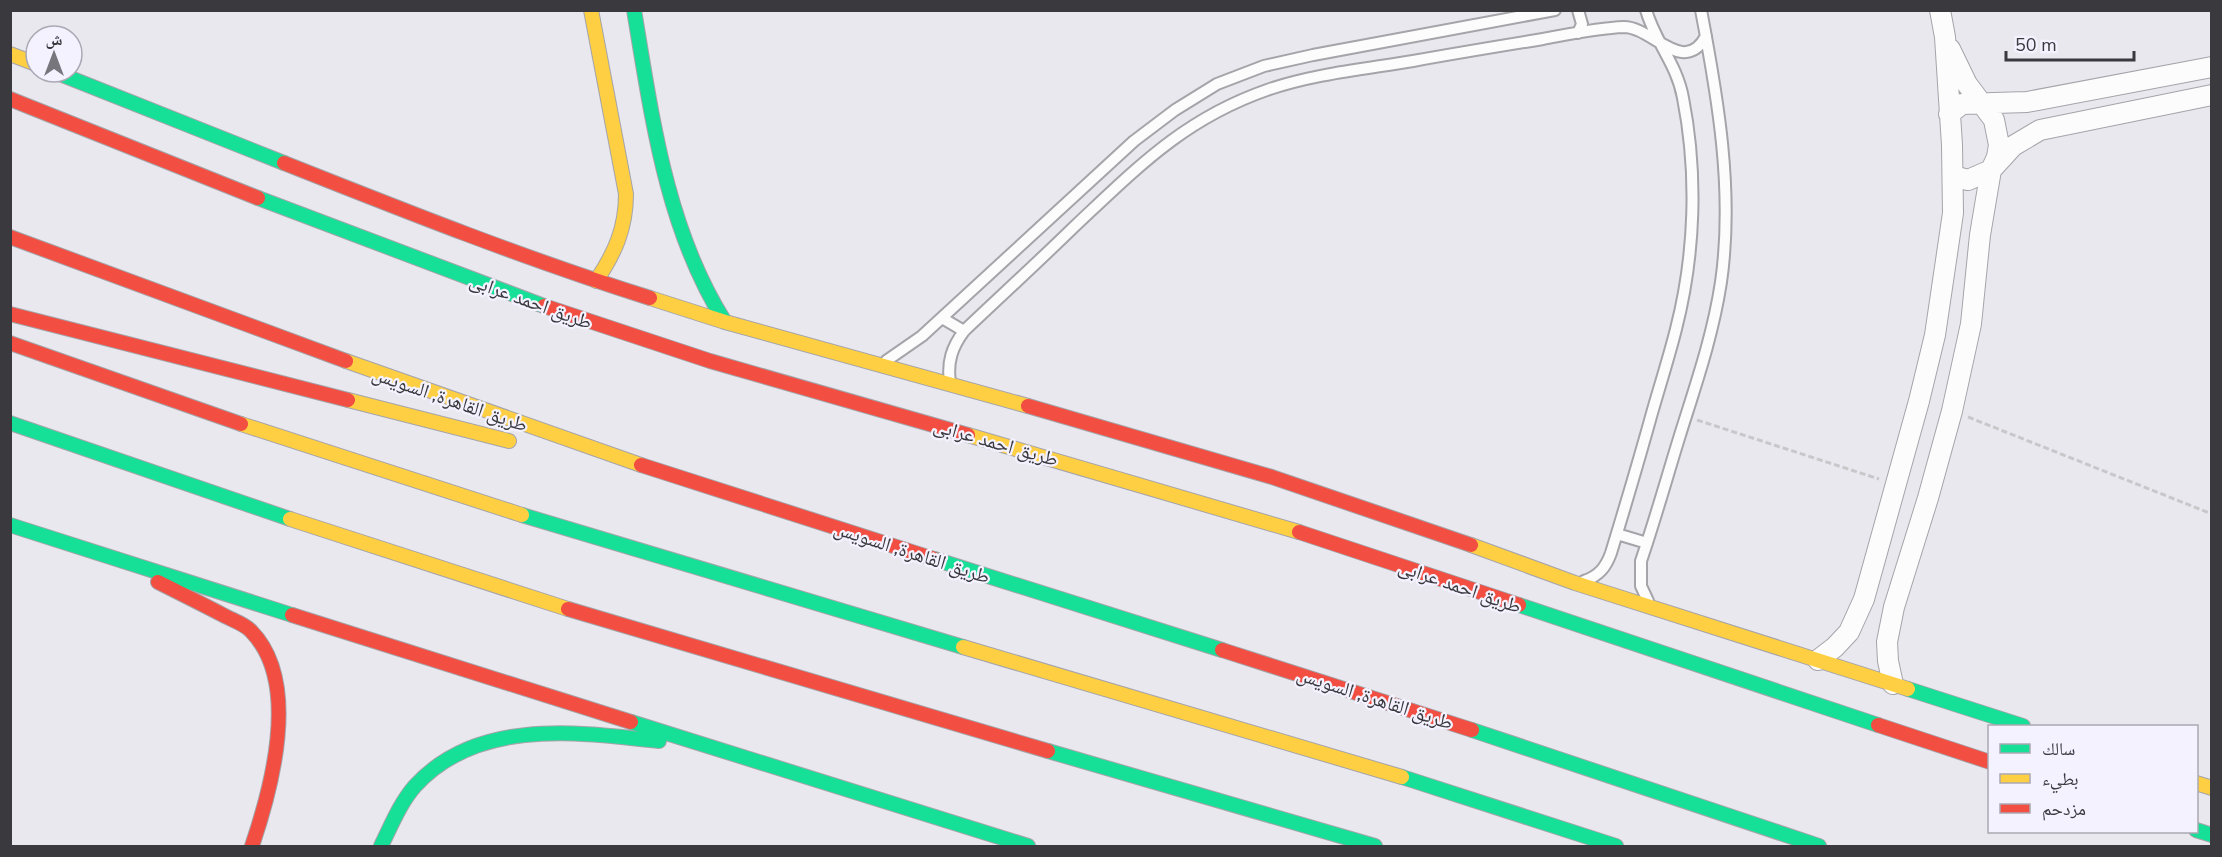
<svg xmlns="http://www.w3.org/2000/svg" width="2222" height="857" viewBox="0 0 2222 857" font-family="'Nunito Sans','Noto Naskh Arabic',sans-serif">
<rect width="100%" height="100%" fill="#e9e8ef"/>
<g fill="none" stroke-linecap="round" stroke-linejoin="round">
<g stroke="#a4a4a9" stroke-width="14">
<path id="lane" d="M1578 33 1582 24 1578 10
M942 318 964 331
M886 361 922 336 1134 141 1175 110 1217 84 1264 66 1313 55 1555 10
M950 382C947 362 952 347 964 331 1001 296 1039 261 1076 225 1138 167 1184 119 1267 90 1313 74 1365 69 1413 61 1457 53 1500 46 1543 39 1570 34 1597 28 1624 27 1652 27 1684 77 1706 36
M1617 534 1647 543
M1584 581C1599 576 1606 567 1611 553 1625 507 1639 460 1652 413 1660 385 1669 357 1676 329 1695 255 1698 174 1683 98 1677 64 1655 42 1646 10
M1648 601 1641 586V561C1655 520 1667 477 1680 435 1696 384 1713 335 1721 282 1734 192 1718 99 1701 10"/>
</g>
<g stroke="#a4a4a9" stroke-width="22">
<path id="street" d="M1949 114 1962 104 2027 102 2212 67
M1953 176 1968 180 1991 170 2013 146 2040 130 2212 95
M1818 660 1835 647 1849 632 1864 599 1919 401 1935 335 1953 213 1952 145 1945 37 1940 10
M1893 684 1888 661 1887 642 1894 607 1928 498 1952 411 1971 324 1980 235 1991 170 1997 157 1999 145 1994 120 1967 84 1950 49"/>
</g>
<g stroke="#a4a4a9" stroke-width="16">
<path id="fast" d="M634 10C652 117 666 229 725 322
M55 72 284 163
M258 198 544 306
M10 423 290 519
M522 515 963 647
M10 525 292 615
M934 559 1222 650
M1519 605 1878 725
M1908 689 2023 726
M631 722 1028 846
M1472 730 1819 846
M1048 751 1375 846
M1402 777 1616 846
M2196 830 2212 835
M381 846C391 826 400 803 415 786 477 718 577 732 659 741"/>
</g>
<g stroke="#a4a4a9" stroke-width="16">
<path id="slow" d="M591 10 626 194C626 228 615 253 596 281
M10 54 36 64
M650 298 725 322 1028 406
M346 361 641 465
M348 400 509 441
M241 424 522 515
M968 435 1299 532
M290 519 568 609
M1471 545 1575 583 1908 689
M963 647 1402 777
M2196 783 2212 788"/>
</g>
<g stroke="#a4a4a9" stroke-width="16">
<path id="jam" d="M10 99 258 198
M284 163C405 211 526 259 650 298
M10 237 346 361
M544 306 710 361 968 435
M10 314 348 400
M10 343 241 424
M1028 406 1272 477 1471 545
M641 465 934 559
M1299 532 1519 605
M158 582C180 593 202 604 223 615 232 620 245 624 251 631 301 682 272 787 252 846
M568 609 1048 751
M292 615 631 722
M1222 650 1472 730
M1878 725 1990 762"/>
</g>
<path stroke="#c8c8cb" stroke-width="3" stroke-dasharray="6 3" stroke-linecap="butt" d="M1968 417 2212 514
M1697 420 1879 479"/>
<use href="#lane" stroke="#fcfcfd" stroke-width="10"/>
<use href="#street" stroke="#fcfcfd" stroke-width="20"/>
<use href="#fast" stroke="#16e098" stroke-width="14"/>
<use href="#slow" stroke="#ffcf43" stroke-width="14"/>
<use href="#jam" stroke="#f24e42" stroke-width="14"/>
</g>
<g text-anchor="middle" stroke-width="4.5" stroke-linejoin="round" paint-order="stroke">
<g font-size="20" fill="#3a393e" stroke="#f4f2ff">
<text transform="translate(531 301) rotate(20)" y="7">طريق احمد عرابى</text>
<text transform="translate(450 399) rotate(19)" y="7">طريق القاهرة, السويس</text>
<text transform="translate(996 442) rotate(16)" y="7">طريق احمد عرابى</text>
<text transform="translate(912 552) rotate(18)" y="7">طريق القاهرة, السويس</text>
<text transform="translate(1460 586) rotate(19)" y="7">طريق احمد عرابى</text>
<text transform="translate(1375 698) rotate(18)" y="7">طريق القاهرة, السويس</text>
</g>
</g>
<rect width="2222" height="857" fill="none" stroke="#3a393e" stroke-width="24"/>
<rect x="1988" y="725" width="210" height="108" fill="#f4f2ff" stroke="#aaa8b2" stroke-width="1.5"/>
<rect x="2000" y="744" width="30" height="9" fill="#16e098" stroke="#aaa8b2" stroke-width="1.5"/>
<text x="2042" y="755" font-size="18" fill="#3a393e">سالك</text>
<rect x="2000" y="774" width="30" height="9" fill="#ffcf43" stroke="#aaa8b2" stroke-width="1.5"/>
<text x="2042" y="785" font-size="18" fill="#3a393e">بطيء</text>
<rect x="2000" y="804" width="30" height="9" fill="#f24e42" stroke="#aaa8b2" stroke-width="1.5"/>
<text x="2042" y="815" font-size="18" fill="#3a393e">مزدحم</text>
<g transform="translate(54 54)"><circle r="28" fill="#f4f2ff" stroke="#aaa8b2" stroke-width="1.5"/>
<path d="M0-4.5L10 22L0 15L-10 22Z" fill="#77767c"/>
<text y="-9" font-size="16" font-weight="bold" text-anchor="middle" fill="#3a393e">ش</text>
</g>
<path d="M2006 51v9h128v-9" fill="none" stroke="#3a393e" stroke-width="3"/>
<text x="2015" y="51" font-size="18" fill="#3a393e" stroke="#f4f2ff" stroke-width="4.5" paint-order="stroke">50 m</text>
</svg>
